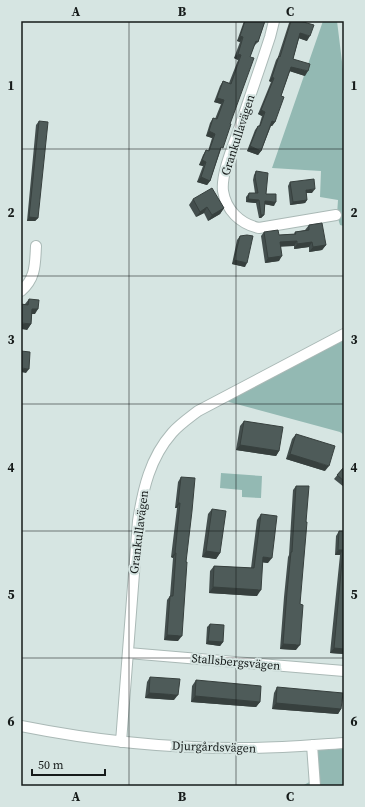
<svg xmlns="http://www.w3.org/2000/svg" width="365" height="807" viewBox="0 0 365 807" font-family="'Source Serif 4',serif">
<rect width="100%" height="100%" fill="#d6e5e2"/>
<path fill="#93b9b3" d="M323 21H337L344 78V226L340 225 337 215 338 200 320 197 321 171 272 168Z
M344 328V435L340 432 214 398 283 364Z
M221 473 262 476 261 498 242 497V490L220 488Z
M344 738V786H302L315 779V741Z"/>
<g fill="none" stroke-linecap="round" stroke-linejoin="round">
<g stroke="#aab9b6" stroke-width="12">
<path id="minor" d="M274 21 270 37C260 68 249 99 239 129 233 146 221 174 223 191 226 210 240 224 259 228L336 215
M21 291C36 278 35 264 36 246
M128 653 344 671
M21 726C96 741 173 749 250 748 281 748 313 745 344 743
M121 742 138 521C143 489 150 458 172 433 180 424 189 418 198 411L344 334
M312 745 315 786"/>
</g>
<use href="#minor" stroke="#fff" stroke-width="10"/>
</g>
<path fill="#434e4d" d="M244 21H265L258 42 254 46 250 57 220 152 210 181 207 185 197 182 203 166 199 165 203 155 206 150 208 151 212 138 206 136 210 123 213 118 215 119 221 104 214 102 220 86 223 81 229 83 238 60 234 58 240 42 237 41Z
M290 21H300L307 41 299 38 293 59 305 76 290 71 281 96 275 122 272 126H271L261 151 258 155 247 151 255 130 258 126H259L262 116 258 114 271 82 269 81 276 60 278 57 289 23Z
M39 121 38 218 35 221H27L36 125Z
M256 171 266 194 274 206 265 204 264 215 261 218H259L256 203 246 202V197L249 193H255L253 180 254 175Z
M290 182 312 193H306L307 200 305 203 290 205 288 186Z
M193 199 224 208 220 214 208 221 204 213 196 217 189 205Z
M309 225 326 245 322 250 309 252V247L294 249V246H281L279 261 265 263 261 236 264 232 279 235 294 234 295 232 306 230H305Z
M240 236 245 267 232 264 237 240Z
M29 299 35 314H32L31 324 27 330 25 304Z
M244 421 279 451 276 456 236 450 240 426Z
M296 434 325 471 286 459 292 439Z
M344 467V487L334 479Z
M181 477 186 562 178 641 164 640 167 600 170 596 173 558 171 557 177 508H175L178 482Z
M296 486V650L280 649 284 597 288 557 289 555 293 490Z
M212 509 220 553 216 559 202 557 208 514Z
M261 514 268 563 262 562 257 596 209 593 210 571 214 566 251 568 257 520Z
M339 531H344V654L330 653 340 555H335L336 536Z
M210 624 223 642 220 646 206 644 207 627Z
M150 677 174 700 145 698 147 682Z
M196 680 260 702 256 707 191 702 192 686Z
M277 687 341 709 338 714 272 709 274 693Z"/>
<path fill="#37403e" d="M300 33 310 36 307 41 298 38Z
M240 36 243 37 240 42 237 41Z
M238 54 241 55 238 60 234 58Z
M291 67 308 71 305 76 289 71Z
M272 77 274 78 271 82 269 81Z
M217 98 224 100 221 104 214 102Z
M261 110 265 112 262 116 258 114Z
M272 121 275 122 272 126 269 125Z
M209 131 215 134 212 138 206 136Z
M250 146 261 151 258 155 247 151Z
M202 160 206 162 203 166 199 165Z
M201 177 210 181 207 185 197 182Z
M315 189 312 193H303L306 190Z
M248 199 259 200 256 203 246 202Z
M307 200 305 203 290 205 293 202Z
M265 201 276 202 274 206 263 204Z
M207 207 204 213 196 217 200 212Z
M224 208 220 214 208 221 212 215Z
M261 215H264L261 218H259Z
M29 217 38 218 35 221H27Z
M297 241 294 246 277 247 280 242Z
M312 242 309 247 294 249 297 244Z
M326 245 322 250 309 252 313 247Z
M282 256 279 261 265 263 268 258Z
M234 260 247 263 245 267 232 264Z
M32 309H38L35 314H29Z
M21 323 31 324 27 330 21 329Z
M21 368 29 369 26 373 21 372Z
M240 445 279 451 276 456 236 450Z
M290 454 329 466 325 471 286 459Z
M178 503H180L177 508H175Z
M338 550H343L340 555H335Z
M206 551 220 553 216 559 202 557Z
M175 553H176L173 558 171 557Z
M263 557 272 558 268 563 259 562Z
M213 587 261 590 257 596 209 593Z
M167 635 182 636 178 641 164 640Z
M208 641 223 642 220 646 206 644Z
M283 644 300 645 296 650 280 649Z
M334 648 344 649V654L330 653Z
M149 693 178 695 174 700 145 698Z
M195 696 260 702 256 707 191 702Z
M276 703 341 709 338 714 272 709Z"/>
<path fill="#4e5b59" stroke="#37403e" d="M245 21H265L258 42 256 41 250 57 254 58 230 124H231L223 148 221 147 210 181 201 177 206 162 202 160 206 150 209 151 215 134 209 131 213 118 217 119 224 100 217 98 223 81 231 84 241 55 238 54 243 37 240 36Z
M291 21H300L314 25 310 36 300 33 293 59 310 64 308 71 291 67 281 96 284 97 275 122 272 121 261 151 250 146 258 126H260L265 112 261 110 274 78 272 77 279 56 280 57Z
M39 121 48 122 38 218 29 217Z
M256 171 268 173 266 194H276V202L265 201 264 215H261L259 200 248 199 249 193H258L255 177Z
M314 179 315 189 306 190 307 200 293 202 290 182Z
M212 188 224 208 212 215 207 207 200 212 193 199Z
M322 223 326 245 313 247 312 242 297 244V241L280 242 282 256 268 258 264 232 278 230 279 235 296 234 295 232 309 230V225Z
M247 235 253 236 247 263 234 260 240 236Z
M29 299 39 300 38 309H32L31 324 21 323V304L28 305Z
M21 351 30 352 29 369 21 368Z
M244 421 283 427 279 451 240 445Z
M296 434 335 446 329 466 290 454Z
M344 467V481L337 475Z
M181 477 195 478 192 511 186 562H187L182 636 167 635 170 596H173L176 553H175L180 503H178Z
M296 486H309L306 522H307L300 604 303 605 300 645 283 644 287 592 291 552H292Z
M212 509 226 511 220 553 206 551Z
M261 514 277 516 272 558 263 557 261 590 213 587 214 566 254 568Z
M339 531H344V649L334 648 343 550H338Z
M210 624 224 625 223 642 208 641Z
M150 677 180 679 178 695 149 693Z
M196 680 261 686 260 702 195 696Z
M277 687 343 693 341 709 276 703Z"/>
<path fill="none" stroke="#161b1a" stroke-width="1" stroke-opacity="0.55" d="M129 21V786M236 21V786M21 149H344M21 276H344M21 404H344M21 531H344M21 658H344"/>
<g text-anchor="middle" stroke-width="4" stroke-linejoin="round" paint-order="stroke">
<g font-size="12" fill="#161b1a" stroke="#d6e5e2">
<text transform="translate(238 135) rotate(-72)" y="4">Grankullavägen</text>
<text transform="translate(139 532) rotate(-83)" y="4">Grankullavägen</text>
<text transform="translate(236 662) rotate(5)" y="4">Stallsbergsvägen</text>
<text transform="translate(214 747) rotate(2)" y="4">Djurgårdsvägen</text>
</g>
</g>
<rect width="365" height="807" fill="none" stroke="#d6e5e2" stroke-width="44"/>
<path d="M32 769v6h73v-6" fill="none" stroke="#161b1a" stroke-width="2"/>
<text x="38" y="769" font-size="12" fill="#161b1a" stroke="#d6e5e2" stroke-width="3" paint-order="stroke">50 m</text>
<rect x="22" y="22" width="321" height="763" fill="none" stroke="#161b1a" stroke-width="1.5"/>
<g font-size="13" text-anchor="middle" font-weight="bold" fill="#161b1a">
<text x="76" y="16">A</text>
<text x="182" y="16">B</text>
<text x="290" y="16">C</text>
<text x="11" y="90">1</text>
<text x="354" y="90">1</text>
<text x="11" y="217">2</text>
<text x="354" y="217">2</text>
<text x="11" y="344">3</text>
<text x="354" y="344">3</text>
<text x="11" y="472">4</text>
<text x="354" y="472">4</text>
<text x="11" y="599">5</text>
<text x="354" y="599">5</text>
<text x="11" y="726">6</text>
<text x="354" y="726">6</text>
<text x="76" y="801">A</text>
<text x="182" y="801">B</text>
<text x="290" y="801">C</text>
</g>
</svg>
